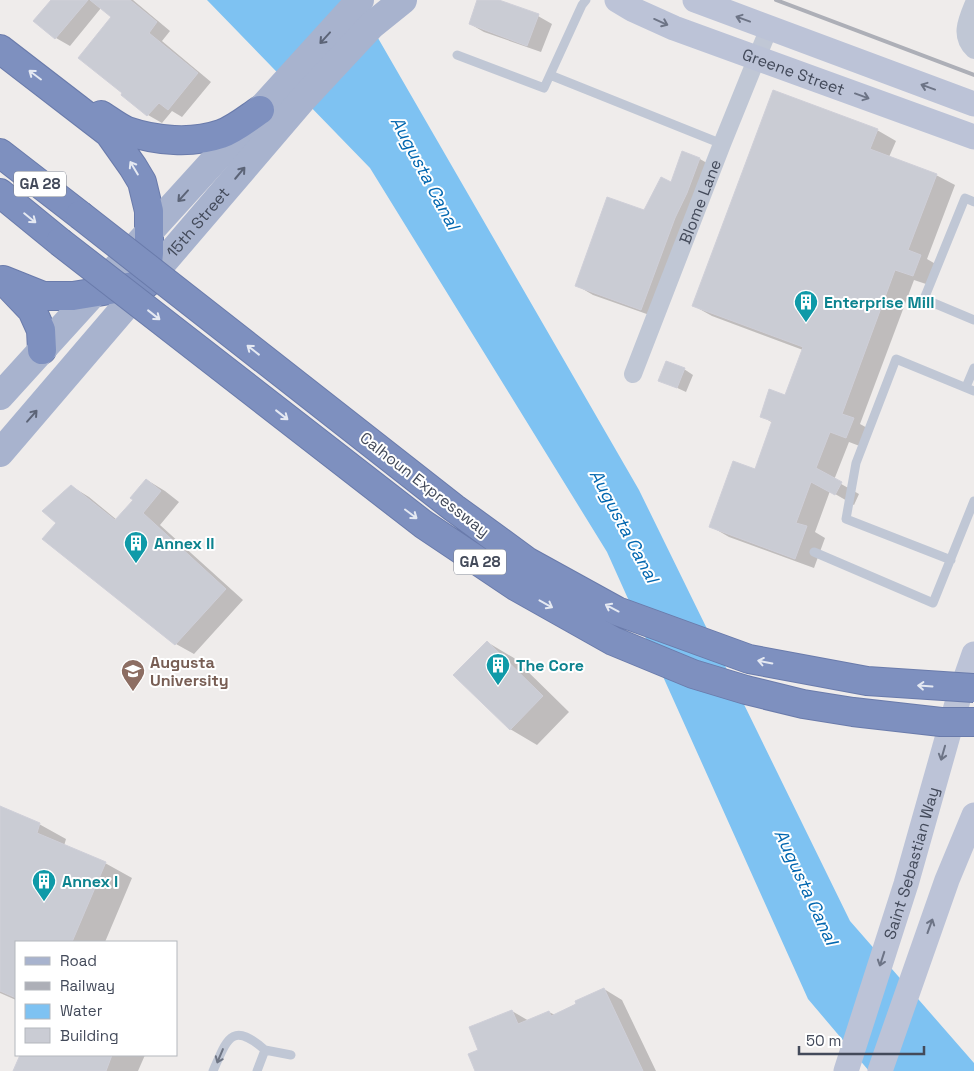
<svg xmlns="http://www.w3.org/2000/svg" width="974" height="1071" viewBox="0 0 974 1071" font-family="'Space Grotesk',sans-serif">
<rect width="100%" height="100%" fill="#efeceb"/>
<path fill="#7ec2f2" d="M207 0H356L639 490 850 921 974 1063V1071H869L808 999 607 552 370 168Z"/>
<path fill="#0003" d="M52 0H133L170 31 162 41 211 82 182 117 172 111 162 123 148 115 122 94 112 17 101 8 70 46 56 38 35 21Z
M479 0H496L538 16 552 24 541 52 484 32 470 24Z
M877 130 896 141 889 157 936 175 955 185 927 259 939 266 932 286 914 280 860 424 871 430 865 448 849 442 834 480 859 494 854 505 830 491 815 532 825 538 814 568 729 537 710 526 755 470 773 423 761 416 786 397 803 350 712 316 694 306Z
M683 153 700 159 717 169 658 318 593 295 576 285 672 183Z
M684 369 693 375 686 392 660 380Z
M147 480 165 491 179 502 160 525 243 600 194 654 176 644 57 523 71 486 89 497 117 520 134 500Z
M487 642 514 658 569 712 537 745 510 729Z
M0 808 39 824 66 839 64 846 105 863 132 878 105 942H16V1000L0 993Z
M604 989 622 1000 656 1071H476L479 1050 512 1011 529 1021 549 1012 555 1015Z
M21 1055H145L138 1071H15Z"/>
<path fill="#caccd4" stroke="#cfcfd8" d="M51 0H88L55 39 33 21Z
M90 0H130L157 22 149 33 198 73 168 110 159 103 147 116 121 95 122 93 78 58 111 17Z
M477 0H499L539 14 527 46 469 24Z
M773 90 878 129 870 149 937 174 908 250 921 255 913 276 895 270 842 414 854 418 846 438 830 432 816 468 842 482 835 495 811 482 796 523 807 526 795 559 709 527 733 461 755 469 772 421 760 417 769 389 785 395 803 347 692 306Z
M682 151 700 158 687 193 675 218 641 310 575 286 607 197 644 210 661 177 671 182Z
M666 361 685 368 677 388 658 381Z
M146 479 161 491 143 513 226 589 175 645 42 539 56 523 42 511 71 485 115 520 133 500 130 498Z
M487 641 543 696 510 730 453 675Z
M0 806 40 823 37 833 106 862 72 942H16V998L0 991Z
M604 988 643 1071H475L468 1054 478 1050 469 1027 512 1010 518 1024 549 1011 551 1016 576 1004 575 1001Z
M20 1055H112L106 1071H13Z"/>
<g fill="none" stroke-linecap="round" stroke-linejoin="round">
<g stroke="#6a7bab" stroke-width="30">
<path id="motorway" d="M0 49 109 133 133 167 142 182 149 211V253L146 284 73 296H43L3 280
M101 115C109 120 118 127 127 131 156 141 192 144 221 134 235 129 248 118 260 110
M0 153 80 215
M0 193 60 242
M8 285 32 310 41 330 42 350"/>
</g>
<path stroke="#c0c7d5" stroke-width="9" d="M457 55 544 88 582 5 586 0
M550 75 722 144
M974 202 965 198 924 299 974 320
M966 387 974 368
M814 552 933 603 974 501
M951 560 846 519 856 463 896 359 974 391
M265 1050 291 1055
M213 1071C227 1040 231 1020 265 1050L257 1071"/>
<g stroke="#c0c7d5" stroke-width="18">
<path d="M974 3C967 20 959 36 974 50"/>
<path id="s1" d="M633 374 722 144 769 28"/>
</g>
<g stroke="#bcc3d7" stroke-width="25">
<path id="s2" d="M617 0 632 9 674 28 974 137"/>
<path d="M695 0 974 104"/>
<path id="s3" d="M846 1071 906 884 958 700 974 654"/>
<path d="M880 1071 947 880 974 815"/>
</g>
<g stroke="#a8b3ce" stroke-width="28">
<path d="M0 396 360 0"/>
<path id="s4" d="M0 453 303 99 372 25 403 0"/>
</g>
<use href="#motorway" stroke="#7e90bf" stroke-width="28"/>
<path stroke="#adafb7" stroke-width="4" d="M776 0 974 75"/>
<g stroke="#6a7bab" stroke-width="30" stroke-linecap="butt">
<path id="motorway-bridge" d="M80 215 454 508 528 562 617 611 749 659 867 681 974 688
M60 242 423 524 517 587 613 641 693 674 746 690 803 704 853 712 941 722H974"/>
</g>
<use href="#motorway-bridge" stroke="#7e90bf" stroke-width="28"/>
</g>
<defs><path id="oneway-shaft" d="M-6 0H5M1.5-3L5.5 0L1.5 3" fill="none" stroke-width="1.6" stroke-linecap="round" stroke-linejoin="round" transform="scale(1.25)"/></defs>
<g stroke="#6d7486">
<use href="#oneway-shaft" transform="translate(743 19) rotate(-160)"/>
<use href="#oneway-shaft" transform="translate(661 22) rotate(24)"/>
<use href="#oneway-shaft" transform="translate(928 87) rotate(-160)"/>
<use href="#oneway-shaft" transform="translate(862 96) rotate(20)"/>
<use href="#oneway-shaft" transform="translate(943 753) rotate(106)"/>
<use href="#oneway-shaft" transform="translate(930 926) rotate(-70)"/>
<use href="#oneway-shaft" transform="translate(882 959) rotate(108)"/>
</g>
<g stroke="#5c6477">
<use href="#oneway-shaft" transform="translate(325 38) rotate(132)"/>
<use href="#oneway-shaft" transform="translate(240 173) rotate(-50)"/>
<use href="#oneway-shaft" transform="translate(183 196) rotate(132)"/>
<use href="#oneway-shaft" transform="translate(32 416) rotate(-49)"/>
</g>
<g stroke="#e5e9f2">
<use href="#oneway-shaft" transform="translate(35 75) rotate(-143)"/>
<use href="#oneway-shaft" transform="translate(134 168) rotate(-121)"/>
<use href="#oneway-shaft" transform="translate(30 218) rotate(39)"/>
<use href="#oneway-shaft" transform="translate(154 315) rotate(38)"/>
<use href="#oneway-shaft" transform="translate(253 350) rotate(-142)"/>
<use href="#oneway-shaft" transform="translate(282 415) rotate(38)"/>
<use href="#oneway-shaft" transform="translate(411 514) rotate(37)"/>
<use href="#oneway-shaft" transform="translate(546 604) rotate(29)"/>
<use href="#oneway-shaft" transform="translate(612 608) rotate(-152)"/>
<use href="#oneway-shaft" transform="translate(765 662) rotate(-169)"/>
<use href="#oneway-shaft" transform="translate(925 686) rotate(-176)"/>
</g>
<use stroke="#6f7685" href="#oneway-shaft" transform="translate(220 1056) rotate(113)"/>
<defs>
<g id="building-pin" transform="scale(1.25)"><path d="M0 17L-7.5 6A9.5 9.5 0 1 1 7.5 6Z" fill="#0f9aa8" stroke="#fff"/><path d="M-4-6H4V6H1V3H-1V6H-4ZM-2.5-4.3h1.7v1.8h-1.7ZM.8-4.3h1.7v1.8H.8ZM-2.5-1h1.7V.8h-1.7ZM.8-1h1.7V.8H.8Z" fill="#fff"/></g>
<g id="university-pin" transform="scale(1.25)"><path d="M0 17L-7.5 6A9.5 9.5 0 1 1 7.5 6Z" fill="#8d6e63" stroke="#fff"/><path d="M0-5L7-2L0 1L-7-2ZM-4 1L0 2.5L4 1V4Q0 6-4 4Z" fill="#fff"/></g>
</defs>
<g fill-rule="evenodd">
<use href="#building-pin" x="806" y="302"/>
<use href="#building-pin" x="136" y="543"/>
<use href="#building-pin" x="498" y="665"/>
<use href="#university-pin" x="133" y="671"/>
<use href="#building-pin" x="44" y="881"/>
</g>
<g text-anchor="middle" stroke-width="4" stroke-linejoin="round" paint-order="stroke">
<g fill="#fff" stroke="#7b808c" stroke-width="1">
<rect x="14" y="171.5" width="52" height="25" rx="4"/>
<rect x="454" y="549.5" width="52" height="25" rx="4"/>
</g>
<g font-size="15" font-weight="bold" fill="#434a5a">
<text x="40" y="189">GA 28</text>
<text x="480" y="567">GA 28</text>
</g>
<g font-size="16" fill="#434a5a" stroke="#fff">
<text dy="6" stroke="none"><textPath href="#s2" startOffset="191">Greene Street</textPath></text>
<text dy="6" stroke="none"><textPath href="#s1" startOffset="185">Blome Lane</textPath></text>
<text dy="6" stroke="none"><textPath href="#s4" startOffset="304">15th Street</textPath></text>
<text transform="translate(425 484) rotate(38)" y="6">Calhoun Expressway</text>
<text dy="6" stroke="none"><textPath href="#s3" startOffset="218">Saint Sebastian Way</textPath></text>
</g>
<g font-size="16" font-weight="bold" fill="#0d838f" stroke="#fff" text-anchor="start">
<text x="824" y="308">Enterprise Mill</text>
<text x="154" y="549">Annex II</text>
<text x="516" y="671">The Core</text>
<text x="62" y="887">Annex I</text>
</g>
<g font-size="16" font-weight="bold" fill="#785e54" stroke="#fff" text-anchor="start">
<text x="150" y="668">Augusta<tspan x="150" dy="18">University</tspan></text>
</g>
<g font-size="18" font-style="italic" fill="#0166af" stroke="#fff">
<text transform="translate(425 173) rotate(62)" y="6">Augusta Canal</text>
<text transform="translate(624 526) rotate(62)" y="6">Augusta Canal</text>
<text transform="translate(806 887) rotate(65)" y="6">Augusta Canal</text>
</g>
</g>
<rect x="15" y="941" width="162" height="115" fill="#ffffff" stroke="#b4b7bd"/>
<rect x="25" y="957" width="25" height="8" fill="#a8b3ce" stroke="#b4b7bd"/>
<text x="60" y="966" font-size="15" fill="#434a5a">Road</text>
<rect x="25" y="982" width="25" height="8" fill="#adafb7" stroke="#b4b7bd"/>
<text x="60" y="991" font-size="15" fill="#434a5a">Railway</text>
<rect x="25" y="1004" width="25" height="15" fill="#7ec2f2" stroke="#b4b7bd"/>
<text x="60" y="1016" font-size="15" fill="#434a5a">Water</text>
<rect x="25" y="1028" width="25" height="15" fill="#caccd4" stroke="#b4b7bd"/>
<text x="60" y="1041" font-size="15" fill="#434a5a">Building</text>
<path d="M799 1046v8h125v-8" fill="none" stroke="#434a5a" stroke-width="2.5"/>
<text x="806" y="1046" font-size="15" fill="#434a5a" stroke="#ffffff" stroke-width="4" paint-order="stroke">50 m</text>
</svg>
